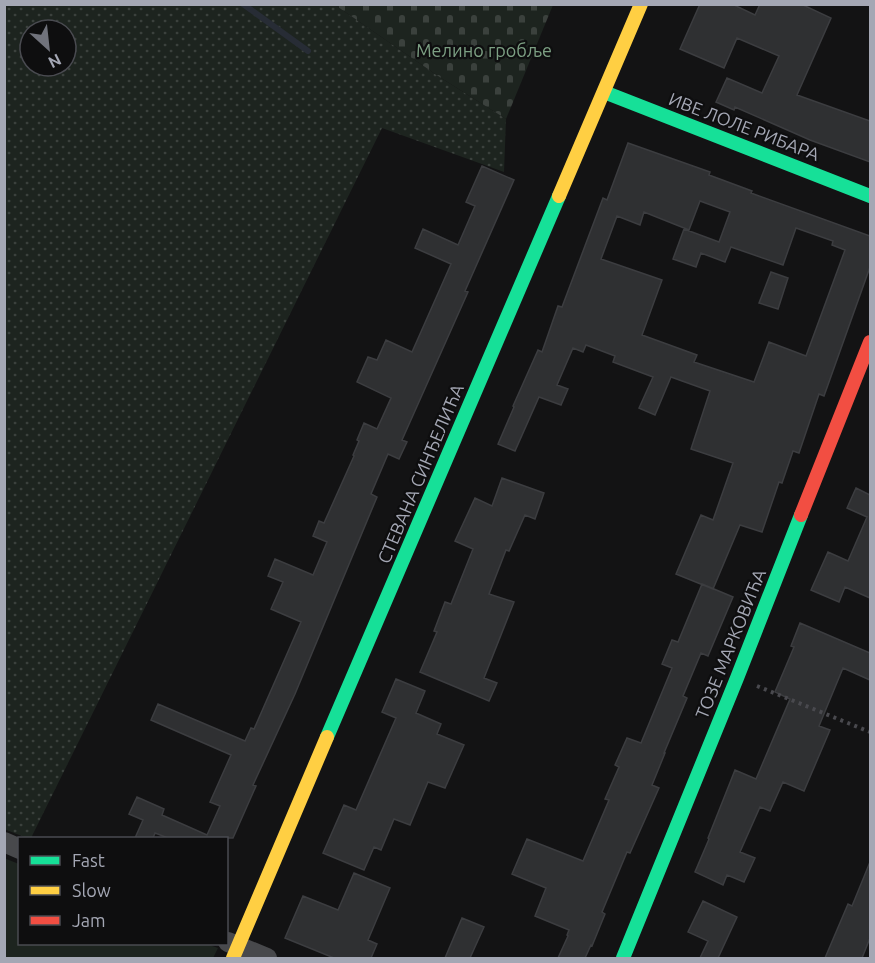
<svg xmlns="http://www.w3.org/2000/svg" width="875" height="963" viewBox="0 0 875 963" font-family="Ubuntu,sans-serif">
<defs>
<pattern id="grass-dots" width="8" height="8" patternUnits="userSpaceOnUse" patternTransform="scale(1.5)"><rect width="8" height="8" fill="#1d241f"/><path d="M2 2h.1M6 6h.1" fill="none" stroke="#3b413d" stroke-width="1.8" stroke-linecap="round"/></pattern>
<pattern id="cemetery-stones" width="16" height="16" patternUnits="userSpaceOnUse" patternTransform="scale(1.5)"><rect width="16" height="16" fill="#1d241f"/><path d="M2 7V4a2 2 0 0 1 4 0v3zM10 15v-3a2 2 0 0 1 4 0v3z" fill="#3b413d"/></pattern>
</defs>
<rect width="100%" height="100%" fill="#131314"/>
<path fill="url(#grass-dots)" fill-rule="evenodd" d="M4 5H335L438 76 506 119 504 172 382 128 31 838H27L4 829ZM30 30H66V66H30Z"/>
<path fill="url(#cemetery-stones)" d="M335 5H553L506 119 438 76Z"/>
<path fill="#1d241f" d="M4 858 19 864 20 944H207L218 948 213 958H5Z"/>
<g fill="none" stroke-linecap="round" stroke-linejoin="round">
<path stroke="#272c35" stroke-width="6" d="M243 4 308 51"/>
</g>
<path fill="#2f3032" stroke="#3c3d40" stroke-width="1.5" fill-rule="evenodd" d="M700 4H732L755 15 760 4H801L831 18 797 95 870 121V162L810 140 735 107 734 110 716 102 727 78 762 93 779 56 737 38 724 68 680 49Z
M628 143 710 172 709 175 752 191 751 193 870 236V267L824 396 819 394 799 453 793 451 782 483 779 482 762 532 740 525 713 589 676 574 701 515 713 520 733 463 691 449 710 391 671 377 655 415 639 408 653 377 613 362 615 356 586 345 583 352 573 348 557 385 568 389 561 405 539 397 515 451 498 444 514 407 513 406 538 350 542 352 558 306 562 307 603 198 607 200ZM700 201 730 212 719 242 684 229 673 259 696 267 701 253 725 262 731 247 783 265 796 228 833 241 832 245 845 250 806 356 769 342 754 382 694 362 697 355 642 335 662 280 601 259 617 216 640 225 644 212 689 230Z
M482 166 514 180 465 291 468 292 402 440 407 442 399 459 388 454 371 494 377 497 295 694 253 785 256 786 233 838H168L155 833 153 838H135L143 820 129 814 137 797 164 809 162 815 207 835 220 806 210 802 231 755 151 720 158 704 245 741 251 728 254 729 301 622 271 609 283 582 268 576 275 559 313 575 327 542 313 536 319 521 324 523 354 456 353 455 359 441 357 440 364 423 377 429 391 398 357 382 368 357 377 360 386 340 412 352 451 264 415 248 423 229 458 245 475 206 466 202Z
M771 272 788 278 778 309 759 303Z
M502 478 544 493 535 519 525 515 509 551 506 550 489 594 514 602 484 678 497 683 489 701 420 672 437 632 434 631 445 602 451 604 473 549 455 541 475 498 492 506Z
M856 488 870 495V598L845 587 839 602 811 590 828 552 848 561 867 517 847 508Z
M702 584 733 597 708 656 701 653 683 696 687 698 664 753H665L652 785 659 788 630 853 627 852 602 912 605 914 592 946 591 945 585 958H558L568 936 567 935 569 930 535 916 546 888 512 874 527 839 583 861 609 800 605 799 619 767 615 765 627 738 641 743 672 668 662 664 672 640 678 642Z
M800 623 870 653V680L843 668 819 726 830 730 804 791 783 782 770 811 760 807 740 852 755 858 744 882 727 875 723 885 695 872 709 839 708 838 735 770 756 779 790 699 775 692 794 647 791 646Z
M396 679 425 691 416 713 441 724 437 734 464 745 445 788 428 782 410 825 394 819 381 850 374 847 364 870 323 853 344 805 356 810 396 718 382 712Z
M870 862V938L862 958H825L848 904 852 906Z
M354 873 390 888 368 940 377 944 371 958H334L285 938 303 896 338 910Z
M703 901 737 917 718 958H700L708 941 688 932Z
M462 918 484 927 470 958H445Z"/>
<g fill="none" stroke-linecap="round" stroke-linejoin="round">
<path stroke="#49494e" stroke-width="4" stroke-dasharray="3 4.5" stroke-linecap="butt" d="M757 686 870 732"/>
<path stroke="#48494c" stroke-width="20" d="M4 842 20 849
M228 942 267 958"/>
<path stroke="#16e098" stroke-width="14" d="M604 92 870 196
M327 737 559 196
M623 958 737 678 801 515"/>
<path stroke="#ffcf43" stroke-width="14" d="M559 196 641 4
M233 958 327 737"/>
<path stroke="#f24e42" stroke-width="14" d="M801 515 870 342"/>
</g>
<g text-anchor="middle" stroke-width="4.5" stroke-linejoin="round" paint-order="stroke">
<g font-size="18" fill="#7c9f83" stroke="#0e0e0f">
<text x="484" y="57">Мелино гробље</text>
</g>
<g font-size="18" fill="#a4a7b4" stroke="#0e0e0f">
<text transform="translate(744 127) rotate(21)" y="6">ИВЕ ЛОЛЕ РИБАРА</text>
<text transform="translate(421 474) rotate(-67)" y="6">СТЕВАНА СИНЂЕЛИЋА</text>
<text transform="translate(731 644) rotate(-68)" y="6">ТОЗЕ МАРКОВИЋА</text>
</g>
</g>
<rect width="875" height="963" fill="none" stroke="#a4a7b4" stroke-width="12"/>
<rect x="18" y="837" width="210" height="108" fill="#0e0e0f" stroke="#4a4b51" stroke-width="1.5"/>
<rect x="30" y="856" width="30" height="9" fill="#16e098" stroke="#4a4b51" stroke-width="1.5"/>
<text x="72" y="867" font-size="18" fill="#a4a7b4">Fast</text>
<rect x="30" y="886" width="30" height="9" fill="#ffcf43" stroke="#4a4b51" stroke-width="1.5"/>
<text x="72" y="897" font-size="18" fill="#a4a7b4">Slow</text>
<rect x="30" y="916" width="30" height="9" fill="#f24e42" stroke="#4a4b51" stroke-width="1.5"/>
<text x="72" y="927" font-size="18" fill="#a4a7b4">Jam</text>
<g transform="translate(48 48) rotate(153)"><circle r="28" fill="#0e0e0f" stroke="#4a4b51" stroke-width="1.5"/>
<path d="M0-4.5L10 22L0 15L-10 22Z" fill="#71737c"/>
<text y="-9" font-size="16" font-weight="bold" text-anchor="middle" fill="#a4a7b4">N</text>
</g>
</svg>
